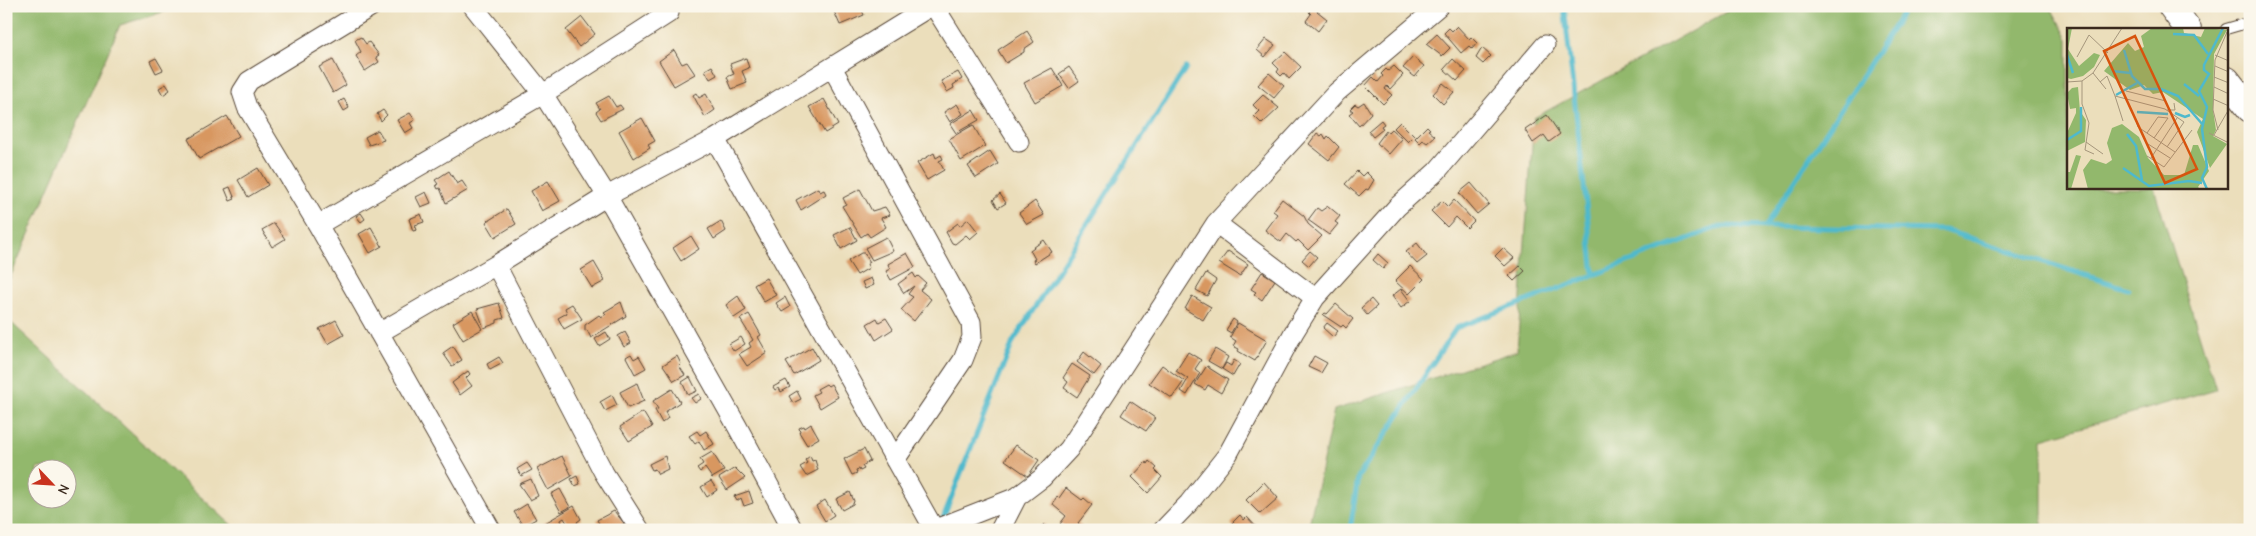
<svg xmlns="http://www.w3.org/2000/svg" width="2256" height="536" viewBox="0 0 2256 536" font-family="'Comic Neue',sans-serif">
<rect width="100%" height="100%" fill="#fbf7ec"/>
<filter id="ink" filterUnits="userSpaceOnUse"><feTurbulence type="fractalNoise" baseFrequency=".02" numOctaves="2"/><feDisplacementMap in="SourceGraphic" scale="10" xChannelSelector="R" yChannelSelector="G"/><feConvolveMatrix kernelMatrix="1 2 1 2 8 2 1 2 1" color-interpolation-filters="sRGB"/></filter>
<filter id="wash" filterUnits="userSpaceOnUse"><feTurbulence type="fractalNoise" baseFrequency=".0096" numOctaves="4" result="noise"/><feDisplacementMap in="SourceGraphic" scale="20" xChannelSelector="R" yChannelSelector="G"/><feGaussianBlur stdDeviation="1.12" result="paint"/><feColorMatrix in="noise" values="0 0 0 0 0 0 0 0 0 0 0 0 0 0 0 0 0 1.4 0 .05"/><feComposite in="paint" operator="in"/></filter>
<g filter="url(#wash)">
<rect width="100%" height="100%" fill="#ebdebb"/>
<path fill="#92b86c" stroke="#667145" fill-rule="evenodd" d="M6 6H183L120 25 6 287Z
M1737 6H2050L2068 39V188H2154L2216 389 2042 439V530H1308L1334 410 1517 351 1534 118Z
M6 318 237 530H6ZM38 468H68V498H38Z"/>
<g fill="none" stroke-linecap="round" stroke-linejoin="round">
<path stroke="#4fb9cc" stroke-width="5" d="M1564 6 1594 275
M1765 227 1907 6
M942 521 1013 342 1186 68
M1350 530 1358 477 1456 328 1721 226 1945 230 2128 289"/>
</g>
<g id="blocks">
<path fill="#d89760" d="M838 6H860L864 15 840 25 833 9Z
M1312 7 1327 19 1318 31 1306 21 1311 14 1309 12Z
M582 17 595 34 579 47 566 30Z
M1457 26 1469 39 1471 37 1477 43 1472 49 1469 46 1461 53 1444 33 1449 28 1452 31Z
M1027 31 1034 42 1024 49V52L1006 63 998 50Z
M1437 34 1450 48 1442 56 1426 44Z
M361 37 366 44 369 42 379 55 376 57 379 62 365 71 356 56 361 52 355 40Z
M1266 39 1275 45 1265 57 1257 50Z
M1482 48 1491 56 1483 64 1476 58Z
M674 50 682 64 687 62 695 74 674 86 659 61Z
M1285 52 1301 67 1289 79 1284 73 1281 76 1277 72 1279 69 1273 63Z
M1413 57 1424 66 1415 77 1403 68Z
M156 58 163 70 156 73 150 61Z
M746 58 749 68 742 71 747 83 732 89 727 77 734 74 730 64Z
M1453 59 1466 71 1457 81 1444 69Z
M333 60 346 85 333 93 319 67Z
M712 66 717 75 710 79 705 70Z
M1394 66 1403 75 1390 89 1387 86 1385 89 1392 95 1383 104 1365 86 1373 77 1378 82 1383 76 1381 74 1386 69 1388 71Z
M1069 67 1079 81 1069 88 1059 74Z
M1052 68 1063 86 1035 102 1024 83Z
M958 72 962 79 953 85 954 88 947 92 941 81Z
M1269 73 1284 86 1274 98 1258 85Z
M1443 83 1454 92 1443 104 1433 94Z
M166 84 170 90 163 95 159 88Z
M696 93 699 98 706 94 715 110 705 117 693 95Z
M1263 95 1279 108 1262 124 1254 116 1259 111 1253 105Z
M609 96 616 107 620 105 623 109 601 120 596 112 600 109 596 103Z
M344 99 349 108 344 111 339 102Z
M824 99 838 125 825 133 809 107Z
M1364 102 1371 113 1359 126 1349 114 1353 111 1350 109 1355 104 1358 106Z
M957 104 963 114 950 122 944 112Z
M383 110 387 115 381 121 377 114Z
M973 110 979 120 956 133 950 124Z
M410 113 415 120 410 123 413 128 405 133 397 120Z
M1547 115 1560 134 1549 142 1544 135 1533 143 1525 130Z
M227 116 239 136 199 159 188 139Z
M642 118 655 141 648 145 650 148 634 158 619 131Z
M1381 120 1384 124 1381 126 1383 129 1373 137 1368 131Z
M1400 122 1414 136 1408 142 1394 128Z
M973 125 985 146 961 161 949 139Z
M1427 126 1430 129 1428 130 1435 136 1427 143 1423 140 1420 143 1415 138Z
M1391 129 1402 139 1389 154 1377 143 1386 131 1388 132Z
M378 130 384 140 369 145 365 137Z
M1317 133 1321 136 1323 134 1326 139 1328 136 1339 147 1329 160 1309 144Z
M990 151 998 164 976 178 968 166Z
M934 153 936 158 941 155 943 159 939 161 944 170 927 180 917 163Z
M258 168 268 185 248 197 238 180Z
M449 171 457 184 462 181 468 190 446 203 440 188 438 189 436 185 438 184 435 180Z
M1357 171 1362 176 1366 172 1374 180 1368 190 1366 189 1359 196 1345 184Z
M548 181 560 201 542 211 531 191Z
M1471 183 1489 204 1477 214 1459 193Z
M230 187 235 199 230 201 225 189Z
M818 188 820 192 824 190 826 194 801 210 796 200Z
M860 189 872 211 885 207 890 215 881 218 886 227 870 237 867 233 861 237 842 206 846 204 843 198Z
M426 192 431 203 421 207 416 197Z
M1000 194 1006 203 998 208 993 200Z
M1282 199 1304 216 1308 224 1322 236 1308 250 1298 240 1296 242 1287 234 1281 242 1265 230 1277 214 1273 211Z
M1454 200 1474 221 1467 228 1456 217 1447 227 1431 211 1442 201 1448 207Z
M1035 201 1044 215 1027 224 1019 213Z
M1328 206 1340 216 1335 222 1338 224 1329 235 1308 220 1317 208 1321 211Z
M507 209 516 224 495 237 486 222Z
M361 213 365 219 361 222 356 216Z
M421 214 424 222 415 225 417 230 413 231 409 219Z
M968 219 978 232 970 239 966 235 955 244 952 243 946 232 958 223 960 226Z
M721 221 726 231 714 239 708 229Z
M274 223 285 239 272 247 262 230Z
M371 227 382 246 370 253 359 234Z
M850 227 857 240 841 249 834 235Z
M691 236 699 249 681 261 673 248Z
M886 237 893 251 872 260 865 248Z
M1044 240 1052 252 1035 263 1033 260 1035 259 1030 250Z
M1417 243 1427 256 1417 264 1406 252Z
M1503 248 1514 258 1505 266 1495 256Z
M1228 251 1248 264 1240 276 1219 263Z
M1310 251 1317 257 1309 266 1302 260Z
M861 253H864L870 262 867 264 869 268 857 275 848 261Z
M907 253 915 267 891 280 886 271 890 269 888 264Z
M1378 254 1388 263 1383 269 1373 260Z
M594 262 605 281 592 288 581 270Z
M1410 266 1424 279 1409 294 1395 281Z
M1520 266 1525 271 1514 281 1509 276Z
M1262 272 1275 280 1262 300 1254 294 1256 292 1251 289Z
M913 273 916 278 918 276 926 283 920 290 931 299 914 321 901 310 913 297 908 294 914 286 904 293 898 284Z
M1206 273 1216 280 1207 296 1196 290Z
M766 278 776 295 764 302 754 285Z
M871 278 874 285 865 289 862 282Z
M1401 289 1410 301 1401 308 1392 296Z
M738 296 746 310 734 318 726 305Z
M1192 296 1211 307 1203 320 1185 309Z
M785 297 790 307 782 312 776 303Z
M1371 299 1377 306 1367 315 1361 308Z
M621 302 626 316 591 338 587 330 585 331V325L599 315 601 317 606 314 604 312Z
M499 303 504 318 497 320V323L484 328 477 309Z
M572 304 582 319 564 329 558 318 567 313 565 308Z
M1336 304 1353 319 1346 328 1343 325 1341 327 1323 315 1325 313 1327 314Z
M472 311 482 329 463 340 453 323Z
M749 314 761 335 758 337 767 353 747 366 739 354 751 347 749 343 753 340 740 319Z
M877 318 879 322 886 318 893 329 876 340 867 324Z
M1233 319 1237 322 1231 333 1226 330Z
M336 320 344 335 328 344 319 329Z
M1238 323 1267 340 1255 361 1238 351 1239 349 1233 346 1236 341 1230 337Z
M1327 323 1338 331 1333 337 1323 328Z
M606 332 610 339 599 346 595 339Z
M625 332 631 343 624 347 618 336Z
M741 337 745 344 734 351 729 344Z
M453 346 462 360 452 366 443 353Z
M812 347 819 360 794 375 786 362Z
M1215 349 1228 357 1222 369 1208 361Z
M1084 352 1101 366 1094 375 1077 362Z
M1188 352 1201 360 1195 369 1200 373 1187 395 1181 391 1188 379 1176 371Z
M631 354 634 359 639 356 646 368 635 374 626 357Z
M677 356 681 364 679 366 685 375 674 381 663 365Z
M1314 356 1327 363 1321 373 1308 367Z
M499 357 503 363 490 370 487 364Z
M1234 360 1240 364 1233 376 1222 369 1226 363 1231 366Z
M1072 364 1090 376 1077 397 1064 388 1068 382 1063 378Z
M1162 365 1184 381 1172 398 1149 383Z
M1208 366 1209 368 1228 380 1221 393 1208 385 1205 390 1195 384 1206 367Z
M468 371 470 374 466 378 472 386 460 395 452 383Z
M690 377 697 391 688 395 682 382Z
M786 380 790 387 781 392 779 388 775 390 773 387Z
M637 383 644 401 628 408 620 392Z
M826 384 828 386 831 384 838 397 820 408 813 395 819 392 817 389Z
M672 389 680 402 665 412 668 418 662 423 655 410 658 409 653 401Z
M797 391 801 399 793 403 789 396Z
M699 394 701 399 695 403 691 398Z
M612 395 617 405 605 411 600 402Z
M1130 401 1155 418 1146 431 1121 415Z
M643 412 652 427 629 441 620 427Z
M811 424 819 438 807 445 799 432 800 431 799 428 804 426 805 428Z
M697 431 700 435 706 431 714 444 704 450 699 441 695 444 689 436Z
M1016 445 1039 460 1028 476 1005 460Z
M864 449 870 461 862 466 864 469 860 471 859 469 856 470 857 473 852 475 844 459Z
M712 452 724 471 712 478 705 468 700 472 697 468 703 464 700 459Z
M562 456 572 476 548 490 537 469Z
M665 456 668 469 658 474 655 469 652 470 649 464Z
M810 456 812 461 815 460 818 470 806 476 800 467 807 463 805 460Z
M1149 461 1157 468 1155 470 1162 477 1148 493 1132 477 1146 462 1147 464Z
M527 463 532 470 521 476 517 469Z
M735 468 745 478 727 490 719 478Z
M577 476 580 484 575 486 571 479Z
M531 479 538 496 530 500 519 484Z
M711 481 717 490 707 497 701 487Z
M1264 482 1278 498 1260 514 1246 500Z
M1066 488 1082 500 1084 498 1092 505 1078 523 1082 527 1080 530H1069L1060 524 1066 516 1053 505 1057 496 1059 498Z
M560 489 570 507 561 512 551 494Z
M749 491 753 503 744 506 741 498 737 501 734 496Z
M850 492 854 501 853 504 842 510 836 499Z
M825 500 834 515 825 521 816 506Z
M527 504 536 519 523 526 514 512Z
M574 506 581 519 577 522 581 530H571L564 518 561 520 564 530H533Z
M614 511 624 523 622 525 625 530H603L597 520Z
M1240 515 1244 520 1247 517 1259 530H1237L1231 524Z
M1044 524 1049 530H1038Z"/>
</g>
</g>
<g filter="url(#ink)">
<use href="#blocks" fill-opacity="0" stroke="#554536" stroke-width="1"/>
<g fill="none" stroke-linecap="round" stroke-linejoin="round">
<g stroke="#554536" stroke-width="12">
<path id="service" d="M2226 29 2250 22"/>
</g>
<g stroke="#554536" stroke-width="21">
<path id="minor" d="M372 6 249 81 242 92 247 107 318 225 491 530
M473 6 543 94 607 196 737 426 793 530
M934 6 1019 142
M832 67 971 322 972 337 963 360 895 460
M715 139 934 529
M1216 223 1315 298
M318 225 543 94 669 13
M496 265 604 473 640 530
M379 333 496 265 607 196 715 139 931 6
M933 530 1017 497 1042 478 1069 449 1216 223 1337 92 1439 6
M1000 530 1017 497
M1163 530 1189 503 1228 454 1294 332 1315 298 1397 207 1437 171 1545 45"/>
</g>
<g stroke="#554536" stroke-width="28">
<path id="secondary" d="M2171 6 2188 29
M2227 80 2250 109"/>
</g>
<use href="#service" stroke="#fff" stroke-width="10"/>
<use href="#minor" stroke="#fff" stroke-width="19"/>
<use href="#secondary" stroke="#fff" stroke-width="26"/>
</g>
</g>
<g transform="translate(2067 28)">
<rect width="161" height="161" fill="#ebdebb"/>
<path d="M0 0H5L1 21 12 38 27 25 33 27 27 39 16 48 4 51 0 50ZM85 0H116L117 5 134 9 138 0 160 2 147 26 146 82 149 102 146 108 160 116 143 140 130 104 136 91 96 64 86 66 77 57 63 62 37 43 61 15 68 23 77 19 74 8ZM11 59 13 83 19 92 18 114 0 123V105L9 85V80L3 81 0 65 5 60ZM55 96 72 109 81 130 97 147H117L126 117H131L142 143 131 159 133 161H21L16 142 24 131 39 136 45 132 40 115 45 100ZM9 127 14 128 4 161H0V144H3Z" fill="#92b86c"/>
<path fill="none" stroke="#4fb9cc" stroke-width="2.5" d="M106 6 127 7 141 26M57 22 65 48 78 61H94L111 68 136 97M0 27 6 45M45 43 63 45M117 56 132 68M49 67 70 55M70 84 101 86M108 85 118 89 123 87M60 106 69 118 75 152M0 112 14 103V79M56 140 82 158 122 153 135 155M140 161 135 150 140 139 135 101 140 79 132 63 142 46 137 42V37L156 0"/>
<path fill="none" stroke="#a5967c" stroke-width="1" d="M148 27 162 33M10 29 22 7 41 25M148 38 162 44M26 45 39 61M147 49 162 55M15 53V76L22 95 18 122 27 126M0 54 15 53 26 45 55 0M33 54 40 48 48 68 98 81 117 94 100 119M147 59 162 66M59 63 99 73M48 68 56 93M146 71 162 78M100 82H108L107 75M69 92 71 99 108 124M151 102 146 82 148 32 160 4M80 105 91 89 101 90M142 105 160 114M147 107 162 81M87 110 101 90M19 114 36 126M81 116 103 130M80 128 97 139 125 102M84 130 110 90"/>
<path fill="#d7540e" fill-opacity="0.15" stroke="#d7540e" stroke-width="2.5" d="M68 8 130 141 98 155 37 23Z"/>
<rect width="161" height="161" fill="none" stroke="#3b2a1e" stroke-width="2.5"/>
</g>
<rect width="2256" height="536" fill="none" stroke="#fbf7ec" stroke-width="25"/>
<g transform="translate(52 484) rotate(115)"><circle r="24" fill="#fbf7ec" stroke="#aea59a"/>
<path d="M0-4L9 19L0 12L-9 19Z" fill="#c8321e"/>
<text y="-8" font-size="14" font-weight="bold" text-anchor="middle" fill="#3b2a1e">N</text>
</g>
</svg>
